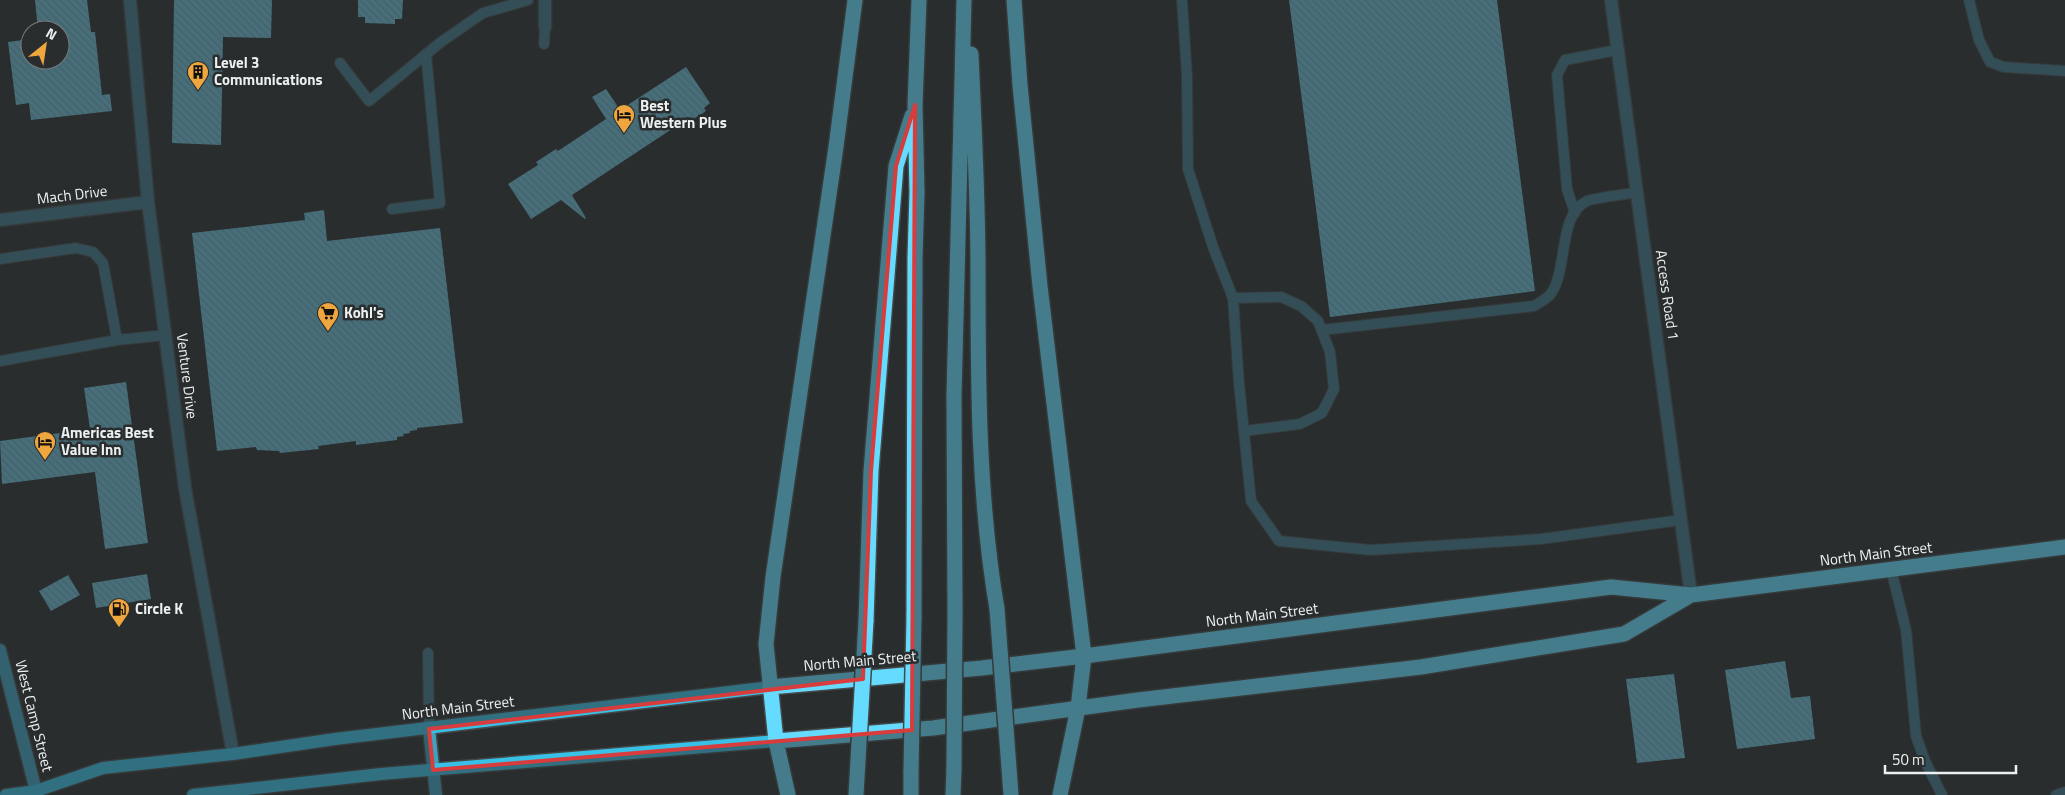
<svg xmlns="http://www.w3.org/2000/svg" width="2065" height="795" viewBox="0 0 2065 795" font-family="'Titillium Web',sans-serif">
<defs>
<pattern id="building-back-hatch" width="6" height="6" patternUnits="userSpaceOnUse" patternTransform="scale(1.25)"><rect width="6" height="6" fill="#6dbdd7"/><path d="M-1 5l2 2M0 0l6 6M5-1l2 2" fill="none" stroke="#64a0b3"/></pattern>
</defs>
<rect width="100%" height="100%" fill="#292d2e"/>
<path fill="url(#building-back-hatch)" d="M35 0H87L91 32H95L102 95 110 94 112 111 31 120 29 103 16 105 8 42 30 39V60H60V28L38 30Z
M174 0H272L271 38 223 37 221 145 172 143Z
M358 0H403L402 19H395V24L365 23V17H358Z
M1289 0H1497L1535 291 1330 317Z
M686 67 710 103 704 108 706 111 692 120 690 117 572 195 586 218 585 219 561 200 531 219 508 184 538 165 536 162 556 149 558 151 606 119 592 97 606 89 620 110Z
M324 210 327 241 440 228 463 423 417 428V430L410 431V433L403 434 404 436 397 437V440L356 445V441L318 446 319 449 280 453 279 451 257 450 256 447 217 451 192 233 305 220 304 213Z
M126 382 148 543 105 549 95 472 2 484 0 441 90 429 84 388Z
M147 574 151 599 96 608 92 583Z
M68 575 80 595 51 611 39 591Z
M1785 661 1791 698 1810 696 1815 739 1737 749 1725 670Z
M1674 674 1685 758 1637 763 1626 679Z"/>
<g fill="none" stroke-linecap="round" stroke-linejoin="round">
<g stroke="#444849" stroke-width="12">
<path id="lane" d="M1182 0 1187 76 1188 169 1213 247 1233 298 1239 383 1251 501 1279 541 1371 550 1541 539 1681 520
M1969 0 1979 40 1990 62 2004 67 2065 71
M544 44 545 27
M340 63 369 101 441 42 483 13 528 0
M392 209 440 203 426 54
M1575 213 1567 189 1557 75 1565 60 1617 50
M0 259 76 248 93 252 103 263 117 340
M1233 298 1281 297 1301 306 1318 321 1330 352 1334 389 1322 413 1300 424 1244 431
M1322 330 1534 306C1539 303 1546 299 1550 295 1569 270 1557 215 1587 201 1598 197 1624 195 1637 192
M0 361 117 340 166 335
M1891 569 1906 630 1916 736 1925 761 1942 795
M428 653 429 729
M2056 795 2065 792"/>
</g>
<g stroke="#444849" stroke-width="15">
<path id="street" d="M130 0 148 202 185 488 233 754
M1611 0 1691 595
M545 27V0
M0 220 148 202"/>
</g>
<g stroke="#444849" stroke-width="15">
<path id="secondary" d="M0 650 37 795
M429 729 436 795"/>
</g>
<g stroke="#444849" stroke-width="15">
<path id="primary" d="M6 795 36 791 103 768 233 754 335 739 770 687
M193 795 381 774 776 741"/>
</g>
<g stroke="#444849" stroke-width="18">
<path id="highway" d="M1014 0 1020 85 1040 286 1084 656 1078 708 1060 795
M971 54C974 126 978 198 978 270 978 382 978 498 997 609
M955 612 954 396 964 0
M914 617 915 258 917 192 915 105 919 0
M866 621 871 471 896 166 912 116
M770 687 982 668 1084 656 1611 587 1691 595 2065 547
M776 741 933 728 1138 700 1421 667 1624 634 1691 595
M911 771V795
M788 795 776 741 766 644 773 577 836 147 855 0
M953 795 954 768"/>
</g>
<use href="#lane" stroke="#3e7789" stroke-width="10"/>
<use href="#street" stroke="#3e7789" stroke-width="12"/>
<use href="#secondary" stroke="#3ea1be" stroke-width="12"/>
<use href="#primary" stroke="#38c1e7" stroke-width="12"/>
<use href="#highway" stroke="#64dbff" stroke-width="15"/>
<g stroke="#444849" stroke-width="18" stroke-linecap="butt">
<path id="highway-bridge" d="M997 609 1011 795
M954 768 955 612
M911 771 914 617
M856 795 866 621"/>
</g>
<use href="#highway-bridge" stroke="#64dbff" stroke-width="15"/>
</g>
<path d="M0 0H2065V795H0ZM915 105 912 730 433 770 429 729 863 679 871 471 896 166Z" fill="#292d2e" fill-opacity=".55" fill-rule="evenodd"/>
<path fill="none" stroke="#d83c3c" stroke-width="4" stroke-linejoin="round" d="M915 105 912 730 433 770 429 729 863 679 871 471 896 166Z"/>
<defs>
<g id="building-pin" transform="scale(1.125)"><path d="M0 17L-7.5 6A9.5 9.5 0 1 1 7.5 6Z" fill="#f0a63f" stroke="#292d2e"/><path d="M-4-6H4V6H1V3H-1V6H-4ZM-2.5-4.3h1.7v1.8h-1.7ZM.8-4.3h1.7v1.8H.8ZM-2.5-1h1.7V.8h-1.7ZM.8-1h1.7V.8H.8Z" fill="#111"/></g>
<g id="hotel-pin" transform="scale(1.125)"><path d="M0 17L-7.5 6A9.5 9.5 0 1 1 7.5 6Z" fill="#f0a63f" stroke="#292d2e"/><path d="M-6-4.5h1.5V1H6V5H4.5V3h-9V5H-6ZM-4 0a1.8 1.8 0 1 1 3.6 0ZM.5 0V-2.5h3Q6-2.5 6 0Z" fill="#111"/></g>
<g id="supermarket-pin" transform="scale(1.125)"><path d="M0 17L-7.5 6A9.5 9.5 0 1 1 7.5 6Z" fill="#f0a63f" stroke="#292d2e"/><path d="M-6-5.5h2.5l.6 2H6L4.5 2H-2.5L-4.4-4H-6ZM-1.5 3.2a1.3 1.3 0 1 0 .1 0ZM3 3.2a1.3 1.3 0 1 0 .1 0Z" fill="#111"/></g>
<g id="fuel-pin" transform="scale(1.125)"><path d="M0 17L-7.5 6A9.5 9.5 0 1 1 7.5 6Z" fill="#f0a63f" stroke="#292d2e"/><path d="M-5.5-6h7V0h2V4h1.3V-2.5L3-4.5l.8-.8L6-3V5H2.5V1h-1V6h-7ZM-4.2-4.7v3.2H.2V-4.7Z" fill="#111"/></g>
</defs>
<g fill-rule="evenodd">
<use href="#building-pin" x="198" y="72"/>
<use href="#hotel-pin" x="624" y="115"/>
<use href="#supermarket-pin" x="328" y="313"/>
<use href="#hotel-pin" x="45" y="442"/>
<use href="#fuel-pin" x="119" y="609"/>
</g>
<g text-anchor="middle" stroke-width="5" stroke-linejoin="round" paint-order="stroke">
<g font-size="15" font-weight="bold" fill="#edf0f0" stroke="#292d2e" text-anchor="start">
<text x="214" y="68">Level 3<tspan x="214" dy="17">Communications</tspan></text>
<text x="640" y="111">Best<tspan x="640" dy="17">Western Plus</tspan></text>
<text x="344" y="318">Kohl's</text>
<text x="61" y="438">Americas Best<tspan x="61" dy="17">Value Inn</tspan></text>
<text x="135" y="614">Circle K</text>
</g>
<g font-size="15" fill="#edf0f0" stroke="#292d2e">
<text transform="translate(72 195) rotate(-7)" y="5">Mach Drive</text>
<text transform="translate(1667 295) rotate(82)" y="5">Access Road 1</text>
<text transform="translate(187 376) rotate(83)" y="5">Venture Drive</text>
<text transform="translate(1876 554) rotate(-7)" y="5">North Main Street</text>
<text transform="translate(1262 615) rotate(-7)" y="5">North Main Street</text>
<text transform="translate(860 661) rotate(-5)" y="5">North Main Street</text>
<text transform="translate(458 708) rotate(-7)" y="5">North Main Street</text>
<text transform="translate(34 716) rotate(76)" y="5">West Camp Street</text>
</g>
</g>
<g transform="translate(45 45) rotate(30)"><circle r="24" fill="#292d2e" stroke="#777b7c"/>
<path d="M0-4L9 19L0 12L-9 19Z" fill="#f0a63f"/>
<text y="-8" font-size="14" font-weight="bold" text-anchor="middle" fill="#edf0f0">N</text>
</g>
<path d="M1885 765v8h131v-8" fill="none" stroke="#edf0f0" stroke-width="2.5"/>
<text x="1892" y="765" font-size="15" fill="#edf0f0" stroke="#292d2e" stroke-width="4" paint-order="stroke">50 m</text>
</svg>
